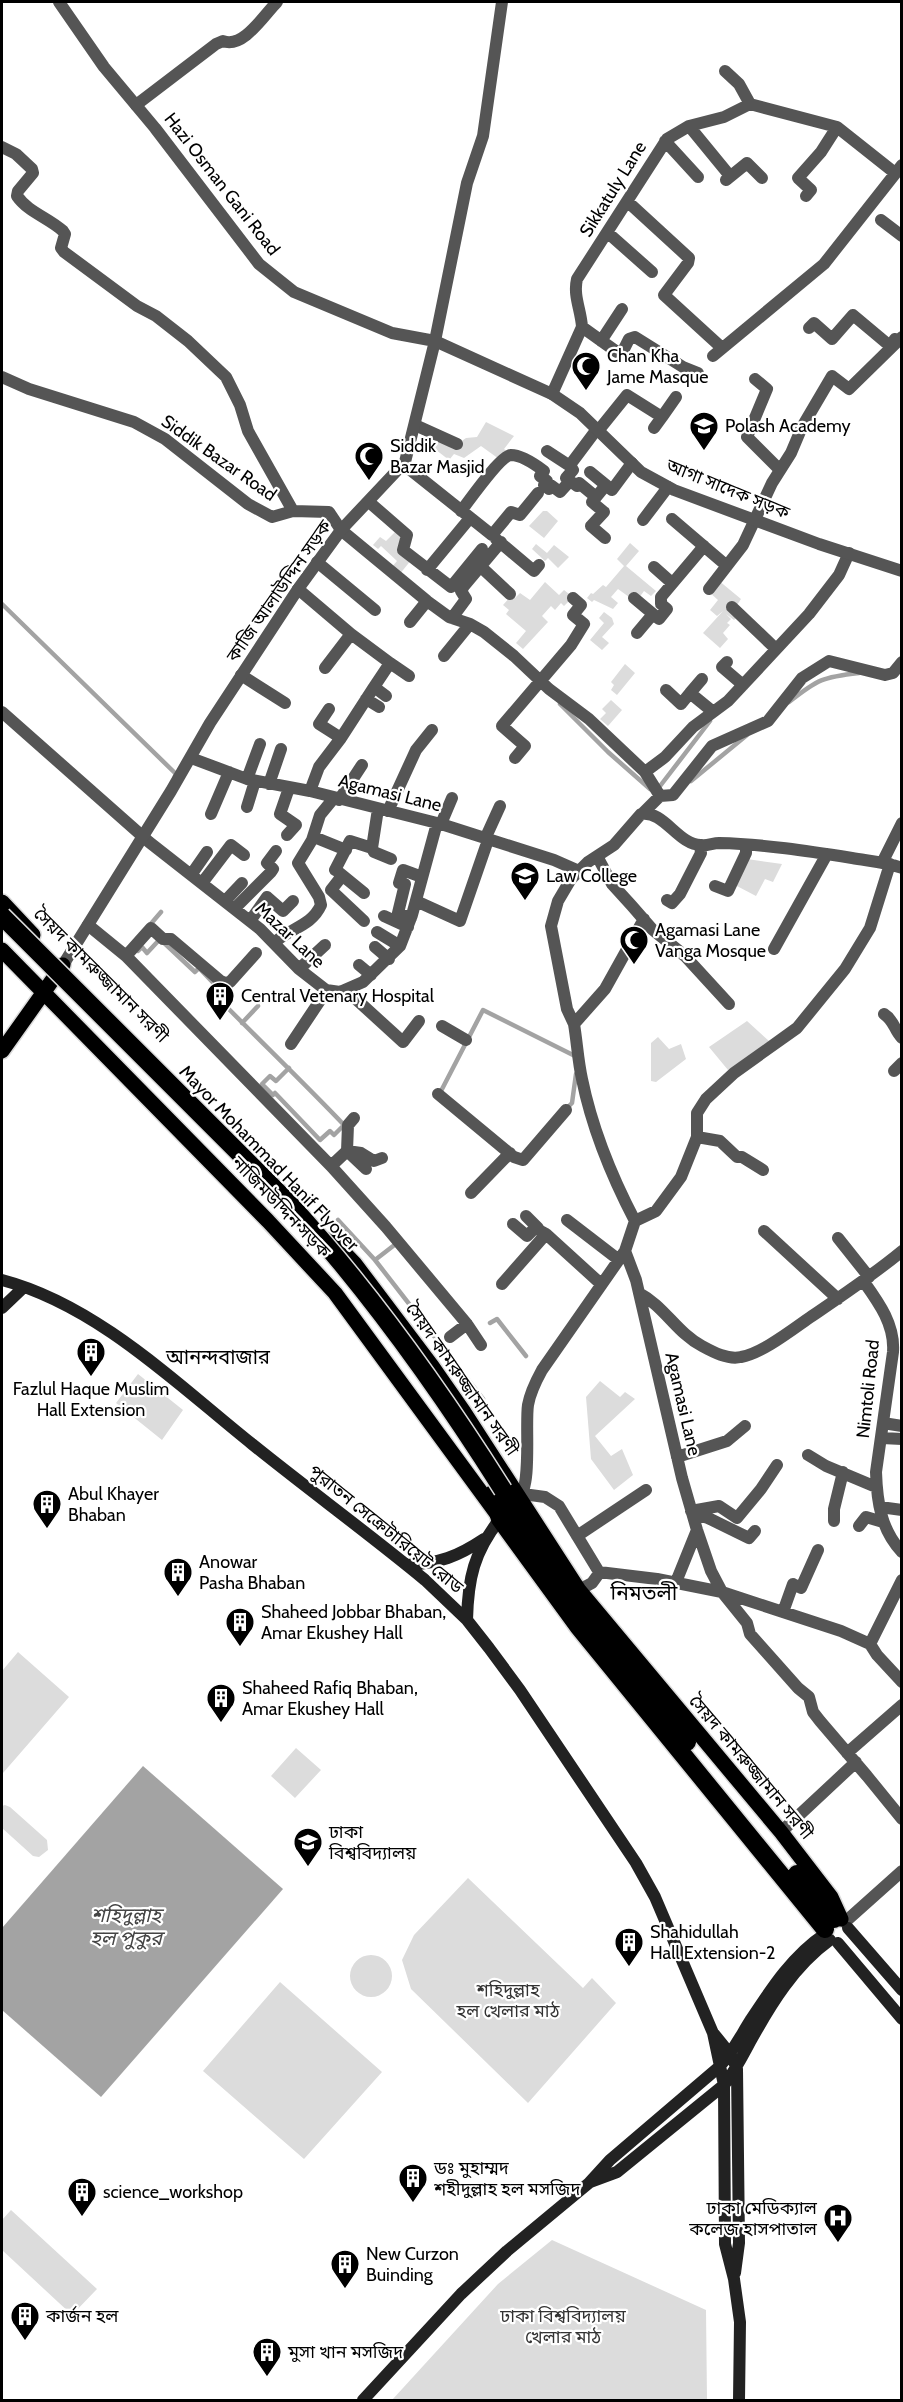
<svg xmlns="http://www.w3.org/2000/svg" width="903" height="2402" viewBox="0 0 903 2402" font-family="Cabin,'Noto Sans Bengali',sans-serif">
<rect width="100%" height="100%" fill="#fff"/>
<path fill="#dcdcdc" d="M486 422 514 436 504 449 511 454 499 459 481 446 464 458 454 454 449 460 431 446 438 436 456 445 466 438 477 437Z
M543 511H547L558 521 544 538 529 526Z
M398 529 412 559 399 575 391 568 397 561 381 546 378 549 373 545 380 537 386 541Z
M630 543 639 551 626 566 656 591 651 596 644 591 636 602 618 589 611 597 618 603 613 609 594 600 592 602 587 598 591 593 593 594 603 585 606 587 624 566 617 559Z
M536 544 547 553 554 545 569 557 558 568 548 558 545 561 532 549Z
M718 580 741 599 735 608 738 616 734 620 726 614 731 619 727 623 730 625 723 633 728 639 720 648 703 633 723 611 717 616 710 610 718 600 709 592Z
M545 582 559 595 564 590 573 597 564 606 561 603 555 610 551 606 542 616 548 622 523 649 516 643 526 631 506 614 509 610 503 605 512 595 515 598 520 593 530 600Z
M604 612 612 618 614 624 602 637 609 643 602 650 590 640 604 623 599 618Z
M625 664 635 673 617 695 611 690 614 685 611 682Z
M611 700 622 710 608 726 600 719 606 713 602 709Z
M747 859 782 864 773 882 765 879 756 896 735 885Z
M747 1021 769 1041 728 1070 709 1047Z
M658 1037 669 1049 681 1044 686 1059 656 1082 651 1081V1043Z
M138 1374 183 1410 162 1440 116 1403Z
M600 1381 620 1397 625 1392 635 1399 595 1436 611 1456 622 1449 633 1475 614 1490 591 1459 586 1397Z
M18 1652 69 1697 3 1773 2 1671Z
M296 1748 321 1770 295 1798 271 1776Z
M5 1805 10 1807 47 1840 48 1850 39 1857 33 1856 2 1828V1806Z
M468 1878 583 1988 592 1978 616 2003 528 2103 411 1989 402 1960 414 1935Z
M350 1976a21 21 0 1 1 42 0a21 21 0 1 1-42 0Z
M280 1982 382 2072 304 2159 203 2071Z
M11 2210 97 2289 72 2315 2 2250V2220Z
M552 2240 706 2310 707 2400H392L498 2284Z"/>
<path fill="#a3a3a3" d="M143 1766 283 1889 101 2097 2 2010V1928Z"/>
<g fill="none" stroke-linecap="round" stroke-linejoin="round">
<path stroke="#a3a3a3" stroke-width="4.5" d="M2 604 176 774 175 776
M789 702C818 679 823 677 859 673
M560 704 608 752 650 789
M691 781 747 735
M657 790 710 721
M149 926 161 912
M138 951 142 947 147 953 160 939 195 972 199 968 221 991 216 996C258 1039 302 1081 344 1125L334 1135 330 1131 320 1140 275 1093 273 1095 262 1084 270 1076 276 1081 289 1068
M242 1023 258 1006
M440 1093 483 1010 577 1057
M567 1108 572 1103 576 1074
M338 1220 375 1260 397 1243
M375 1260 483 1399
M490 1323 497 1319 526 1356"/>
<g stroke="#dbdbdb" stroke-width="18">
<path id="primary" d="M2 902 33 935
M2 950 268 1221 335 1293 497 1514
M2 1051 63 965
M331 1239 355 1264 432 1366 464 1412 579 1590 781 1832 831 1897 841 1919"/>
</g>
<g stroke="#dbdbdb" stroke-width="21">
<path id="motorway" d="M503 1490 514 1515 529 1540 687 1742
M493 1494 500 1519 578 1626 825 1929
M797 1874 834 1919"/>
</g>
<path stroke="#555" stroke-width="12" d="M725 71 739 84 750 104
M136 105 216 44 223 41C243 49 264 15 277 2
M689 126 730 176
M665 141 698 177
M2 147 16 154 32 169 33 173 18 191 17 196C28 212 49 218 63 231L65 234 61 248 64 252 137 306 156 316 188 341 226 377 240 405 248 431 293 511
M726 180 747 163 762 178
M806 196 811 190 798 178 821 152 837 127
M628 202 689 258 688 263 664 295 722 348
M881 220 902 236
M608 233 652 272
M582 327 617 352 623 351 629 339 635 337 683 367 698 373
M809 328 814 323 832 339 853 315 890 346 895 339
M601 341 622 309
M713 356 824 264 902 165
M2 377 29 389 134 422 165 439 248 504 272 517 293 511 329 512 341 530 427 601 449 617 470 624 484 632 514 656 549 689 589 719 645 772 660 796
M755 379 767 389 747 437 780 470
M552 394 582 327C581 310 573 296 577 279L667 139 689 126 724 117 750 104 837 127 895 173
M662 417 676 397
M415 425 457 444
M598 431 627 395 662 417 654 428
M547 451 570 466
M403 464 492 535 511 512 520 515 538 493
M590 472 612 490 632 463
M596 497 579 483 577 486 566 478 573 470 570 465 597 429
M369 502 407 535 403 550 451 587 482 549
M461 511C469 501 500 456 511 455 521 455 536 465 544 471L540 476 547 481 544 485 549 489 552 486 560 492 570 481
M672 519 727 566
M643 520 668 487
M605 538 591 526 604 512 592 502 606 485
M496 539 534 571 539 565
M317 562 375 610
M480 566 510 594
M654 567 672 583
M427 570 470 518
M298 589 351 634 390 663 374 687 386 696
M709 589 743 545 772 483 791 453 802 427 832 376 849 389 902 337
M634 598 659 619 667 609 661 604V597L704 546
M732 607 776 649
M452 618 466 599 461 591 464 586 501 542
M410 622 427 601
M637 633 653 614
M444 656 470 624
M727 662 722 667 743 685
M390 663 409 676
M325 668 351 634
M241 675 285 703
M702 679 690 693 712 711
M666 690 681 704 690 693
M366 699 379 707
M329 709 319 724 341 738
M2 712 149 842 260 929 299 969 326 990 340 992 363 982 400 946 412 915 437 823
M191 758 247 779 310 791 441 824 554 860 579 871
M515 758 525 746 502 726 571 645 584 624 573 615 581 605 573 598
M645 772 665 757 693 727 728 701 809 614 839 575 849 553
M247 779 260 744
M269 784 281 749
M310 791 319 767 341 738 374 687
M339 800 362 765
M247 807 255 781
M388 811 416 750 432 730
M643 813 660 796 673 795 712 746 768 721 802 678 829 661 885 675 893 673 902 662
M211 814 229 772
M441 824 452 798
M287 835 296 825 280 814 289 788
M314 837 346 850
M485 839 500 806
M372 848 374 852 391 859
M597 856 612 884 632 906 652 929 685 956 729 1004
M882 863 902 823
M335 870 350 841 372 848 378 809
M337 871 364 893
M191 875 207 852
M342 876 331 890 364 921
M202 883 231 845 244 855
M715 886 728 891 746 853V845
M667 900 672 903 680 894 701 853 700 846
M225 901 242 883
M416 901 460 921 488 840
M235 908 271 872 273 869 267 863 276 851
M384 916 408 927
M411 918 398 913 405 884 399 883 403 870 422 877
M644 919 605 989 574 1024C577 1042 578 1061 582 1079 592 1128 612 1177 635 1221L625 1251 636 1280 682 1478 697 1530 711 1571 722 1592 747 1623 750 1634 798 1688 809 1697 813 1712 820 1721 867 1776 902 1819
M250 921 267 897 283 911 293 901
M88 925 126 956 331 1166 386 1227 467 1324 481 1345
M377 932 400 946
M274 943C289 928 311 927 321 905L319 897 298 863 312 840 320 815 334 798
M375 947 389 959
M774 949 827 854
M126 956 151 928 163 939H171L223 983 230 982 256 953
M359 965 371 975
M299 969 325 945
M346 990 403 1042 419 1021
M884 1014C894 1020 894 1030 902 1038
M574 1024 567 1009 551 926 558 901 571 879 588 862 614 845 641 814C664 810 678 845 701 845 707 846 713 843 719 843 763 844 808 851 852 858 869 861 886 862 902 868
M442 1026 466 1040
M291 1044 327 990
M894 1071 902 1063
M438 1094 514 1157 523 1160 566 1110
M354 1118 348 1125 347 1151 366 1169
M697 1137 720 1141 737 1157H742L763 1170
M331 1166 347 1151 361 1153 374 1161 382 1158
M471 1193 510 1153
M526 1216 538 1228
M567 1220 619 1260
M635 1221 656 1211 681 1177 697 1137V1113L706 1099 734 1073 797 1028 845 969 870 928 890 864
M513 1224 527 1236 535 1228 546 1234
M764 1231 838 1299
M838 1238 869 1277
M864 1282C879 1303 895 1325 893 1352L876 1472C877 1502 881 1530 902 1552
M502 1284 546 1234 601 1284
M639 1293C664 1306 677 1333 702 1346 713 1352 728 1360 741 1357 763 1353 793 1329 812 1316 843 1295 873 1275 902 1251
M450 1337 467 1324
M883 1423 902 1426
M882 1438 902 1439
M808 1455 826 1466 876 1487
M677 1457 727 1441 745 1426
M523 1494 545 1497 559 1506 599 1572 657 1579 722 1592 841 1631 870 1644 877 1655 902 1682
M519 1497C532 1487 525 1424 528 1405 530 1393 536 1381 542 1370L625 1251
M880 1507 902 1510
M691 1511 719 1506 737 1518 761 1489 777 1465
M692 1513 708 1518 749 1538 755 1531
M834 1521V1509L843 1472
M859 1526 866 1517 883 1522
M577 1536 646 1490
M676 1582 697 1530
M579 1590 592 1583 600 1572
M783 1612 793 1584 801 1588 818 1550
M870 1644 902 1580
M847 1753 902 1705
M781 1832 856 1762"/>
<path stroke="#555" stroke-width="12" d="M59 2 104 67 155 128 259 264 294 292 392 333 435 341 552 394 580 413 641 472 674 490 819 544 902 571
M63 965 171 791 210 723 298 589 341 530 405 462 435 341 467 183 483 136 502 2
M845 1922 902 1871"/>
<path stroke="#222" stroke-width="12" d="M2 1280C97 1305 177 1384 252 1444 309 1490 368 1533 425 1580L467 1620 489 1648 520 1690 636 1863 655 1897 713 2033 724 2085 725 2244 734 2279 740 2322 739 2400
M2 1308 24 1287
M407 1565C440 1563 457 1557 484 1539
M467 1620C468 1578 474 1552 500 1519
M848 1928 902 1990
M838 1943 902 2019
M714 2034 731 2055 737 2069 739 2243 735 2273
M590 2182 617 2172 724 2085C735 2071 742 2057 750 2042 771 2004 794 1966 830 1940
M363 2400 461 2294 507 2251 589 2183 610 2160 719 2067C732 2053 740 2037 750 2021 771 1989 793 1955 825 1934"/>
<use href="#primary" stroke="#000" stroke-width="15"/>
<use href="#motorway" stroke="#000" stroke-width="18"/>
<g stroke="#dbdbdb" stroke-width="21" stroke-linecap="butt">
<path id="motorway-bridge" d="M2 916 290 1204C370 1292 440 1390 503 1490"/>
</g>
<use href="#motorway-bridge" stroke="#000" stroke-width="18"/>
</g>
<defs>
<g id="mosque-pin" transform="scale(1.5)"><path d="M0 17L-7.5 6A9.5 9.5 0 1 1 7.5 6Z" fill="#000" stroke="#fff"/><path d="M3.5-4.9A6 6 0 1 0 3.5 4.9A5 5 0 1 1 3.5-4.9Z" fill="#fff"/></g>
<g id="school-pin" transform="scale(1.5)"><path d="M0 17L-7.5 6A9.5 9.5 0 1 1 7.5 6Z" fill="#000" stroke="#fff"/><path d="M0-5L7-2L0 1L-7-2ZM-4 1L0 2.5L4 1V4Q0 6-4 4Z" fill="#fff"/></g>
<g id="university-pin" transform="scale(1.5)"><path d="M0 17L-7.5 6A9.5 9.5 0 1 1 7.5 6Z" fill="#000" stroke="#fff"/><path d="M0-5L7-2L0 1L-7-2ZM-4 1L0 2.5L4 1V4Q0 6-4 4Z" fill="#fff"/></g>
<g id="building-pin" transform="scale(1.5)"><path d="M0 17L-7.5 6A9.5 9.5 0 1 1 7.5 6Z" fill="#000" stroke="#fff"/><path d="M-4-6H4V6H1V3H-1V6H-4ZM-2.5-4.3h1.7v1.8h-1.7ZM.8-4.3h1.7v1.8H.8ZM-2.5-1h1.7V.8h-1.7ZM.8-1h1.7V.8H.8Z" fill="#fff"/></g>
<g id="hospital-pin" transform="scale(1.5)"><path d="M0 17L-7.5 6A9.5 9.5 0 1 1 7.5 6Z" fill="#000" stroke="#fff"/><path d="M-5-5h3v3.5h4V-5h3V5h-3V1.5h-4V5h-3Z" fill="#fff"/></g>
</defs>
<g fill-rule="evenodd">
<use href="#mosque-pin" x="586" y="366"/>
<use href="#school-pin" x="704" y="426"/>
<use href="#mosque-pin" x="369" y="456"/>
<use href="#university-pin" x="525" y="876"/>
<use href="#mosque-pin" x="634" y="940"/>
<use href="#building-pin" x="220" y="996"/>
<use href="#building-pin" x="91" y="1352"/>
<use href="#building-pin" x="47" y="1504"/>
<use href="#building-pin" x="178" y="1572"/>
<use href="#building-pin" x="240" y="1622"/>
<use href="#building-pin" x="221" y="1698"/>
<use href="#university-pin" x="308" y="1842"/>
<use href="#building-pin" x="629" y="1942"/>
<use href="#building-pin" x="413" y="2178"/>
<use href="#building-pin" x="82" y="2192"/>
<use href="#hospital-pin" x="838" y="2218"/>
<use href="#building-pin" x="345" y="2264"/>
<use href="#building-pin" x="25" y="2316"/>
<use href="#building-pin" x="267" y="2352"/>
</g>
<g text-anchor="middle" stroke-width="4.5" stroke-linejoin="round" paint-order="stroke">
<g font-size="18" fill="#000" stroke="#fff">
<text transform="translate(222 184) rotate(52)" y="6">Hazi Osman Gani Road</text>
<text transform="translate(613 189) rotate(-58)" y="6">Sikkatuly Lane</text>
<text transform="translate(219 458) rotate(35)" y="6">Siddik Bazar Road</text>
<text transform="translate(728 489) rotate(22)" y="6">আগা সাদেক সড়ক</text>
<text transform="translate(279 591) rotate(-55)" y="6">কাজি আলাউদ্দিন সড়ক</text>
<text transform="translate(390 793) rotate(14)" y="6">Agamasi Lane</text>
<text transform="translate(290 935) rotate(43)" y="6">Mazar Lane</text>
<text transform="translate(101 975) rotate(45)" y="6">সৈয়দ কামরুজ্জামান সরণী</text>
<text transform="translate(269 1158) rotate(46)" y="6">Mayor Mohammad Hanif Flyover</text>
<text transform="translate(281 1207) rotate(46)" y="6">নাজিমউদ্দিন সড়ক</text>
<text transform="translate(462 1379) rotate(55)" y="6">সৈয়দ কামরুজ্জামান সরণী</text>
<text transform="translate(868 1389) rotate(-84)" y="6">Nimtoli Road</text>
<text transform="translate(683 1404) rotate(77)" y="6">Agamasi Lane</text>
<text transform="translate(386 1529) rotate(39)" y="6">পুরাতন সেক্রেটারিয়েট রোড</text>
<text transform="translate(751 1767) rotate(50)" y="6">সৈয়দ কামরুজ্জামান সরণী</text>
</g>
<g font-size="18" fill="#000" stroke="#fff" text-anchor="start">
<text x="607" y="362">Chan Kha<tspan x="607" dy="21">Jame Masque</tspan></text>
<text x="725" y="432">Polash Academy</text>
<text x="390" y="452">Siddik<tspan x="390" dy="21">Bazar Masjid</tspan></text>
<text x="546" y="882">Law College</text>
<text x="655" y="936">Agamasi Lane<tspan x="655" dy="21">Vanga Mosque</tspan></text>
<text x="241" y="1002">Central Vetenary Hospital</text>
<text x="91" y="1395" text-anchor="middle">Fazlul Haque Muslim<tspan x="91" dy="21">Hall Extension</tspan></text>
<text x="68" y="1500">Abul Khayer<tspan x="68" dy="21">Bhaban</tspan></text>
<text x="199" y="1568">Anowar<tspan x="199" dy="21">Pasha Bhaban</tspan></text>
<text x="261" y="1618">Shaheed Jobbar Bhaban,<tspan x="261" dy="21">Amar Ekushey Hall</tspan></text>
<text x="242" y="1694">Shaheed Rafiq Bhaban,<tspan x="242" dy="21">Amar Ekushey Hall</tspan></text>
<text x="329" y="1838">ঢাকা<tspan x="329" dy="21">বিশ্ববিদ্যালয়</tspan></text>
<text x="650" y="1938">Shahidullah<tspan x="650" dy="21">Hall Extension-2</tspan></text>
<text x="434" y="2174">ডঃ মুহাম্মদ<tspan x="434" dy="21">শহীদুল্লাহ হল মসজিদ</tspan></text>
<text x="103" y="2198">science_workshop</text>
<text x="817" y="2214" text-anchor="end">ঢাকা মেডিক্যাল<tspan x="817" dy="21">কলেজ হাসপাতাল</tspan></text>
<text x="366" y="2260">New Curzon<tspan x="366" dy="21">Buinding</tspan></text>
<text x="46" y="2322">কার্জন হল</text>
<text x="288" y="2358">মুসা খান মসজিদ</text>
</g>
<g font-size="18" fill="#333" stroke="#fff">
<text x="508" y="1996">শহিদুল্লাহ<tspan x="508" dy="21">হল খেলার মাঠ</tspan></text>
<text x="563" y="2322">ঢাকা বিশ্ববিদ্যালয়<tspan x="563" dy="21">খেলার মাঠ</tspan></text>
</g>
<g font-size="20" fill="#000" stroke="#fff">
<text x="218" y="1364">আনন্দবাজার</text>
</g>
<g font-size="20" font-style="italic" fill="#444" stroke="#fff">
<text x="126" y="1922">শহিদুল্লাহ<tspan x="126" dy="23">হল পুকুর</tspan></text>
</g>
<g font-size="21" fill="#000" stroke="#fff">
<text x="644" y="1600">নিমতলী</text>
</g>
</g>
<rect width="903" height="2402" fill="none" stroke="#000000" stroke-width="6"/>
</svg>
